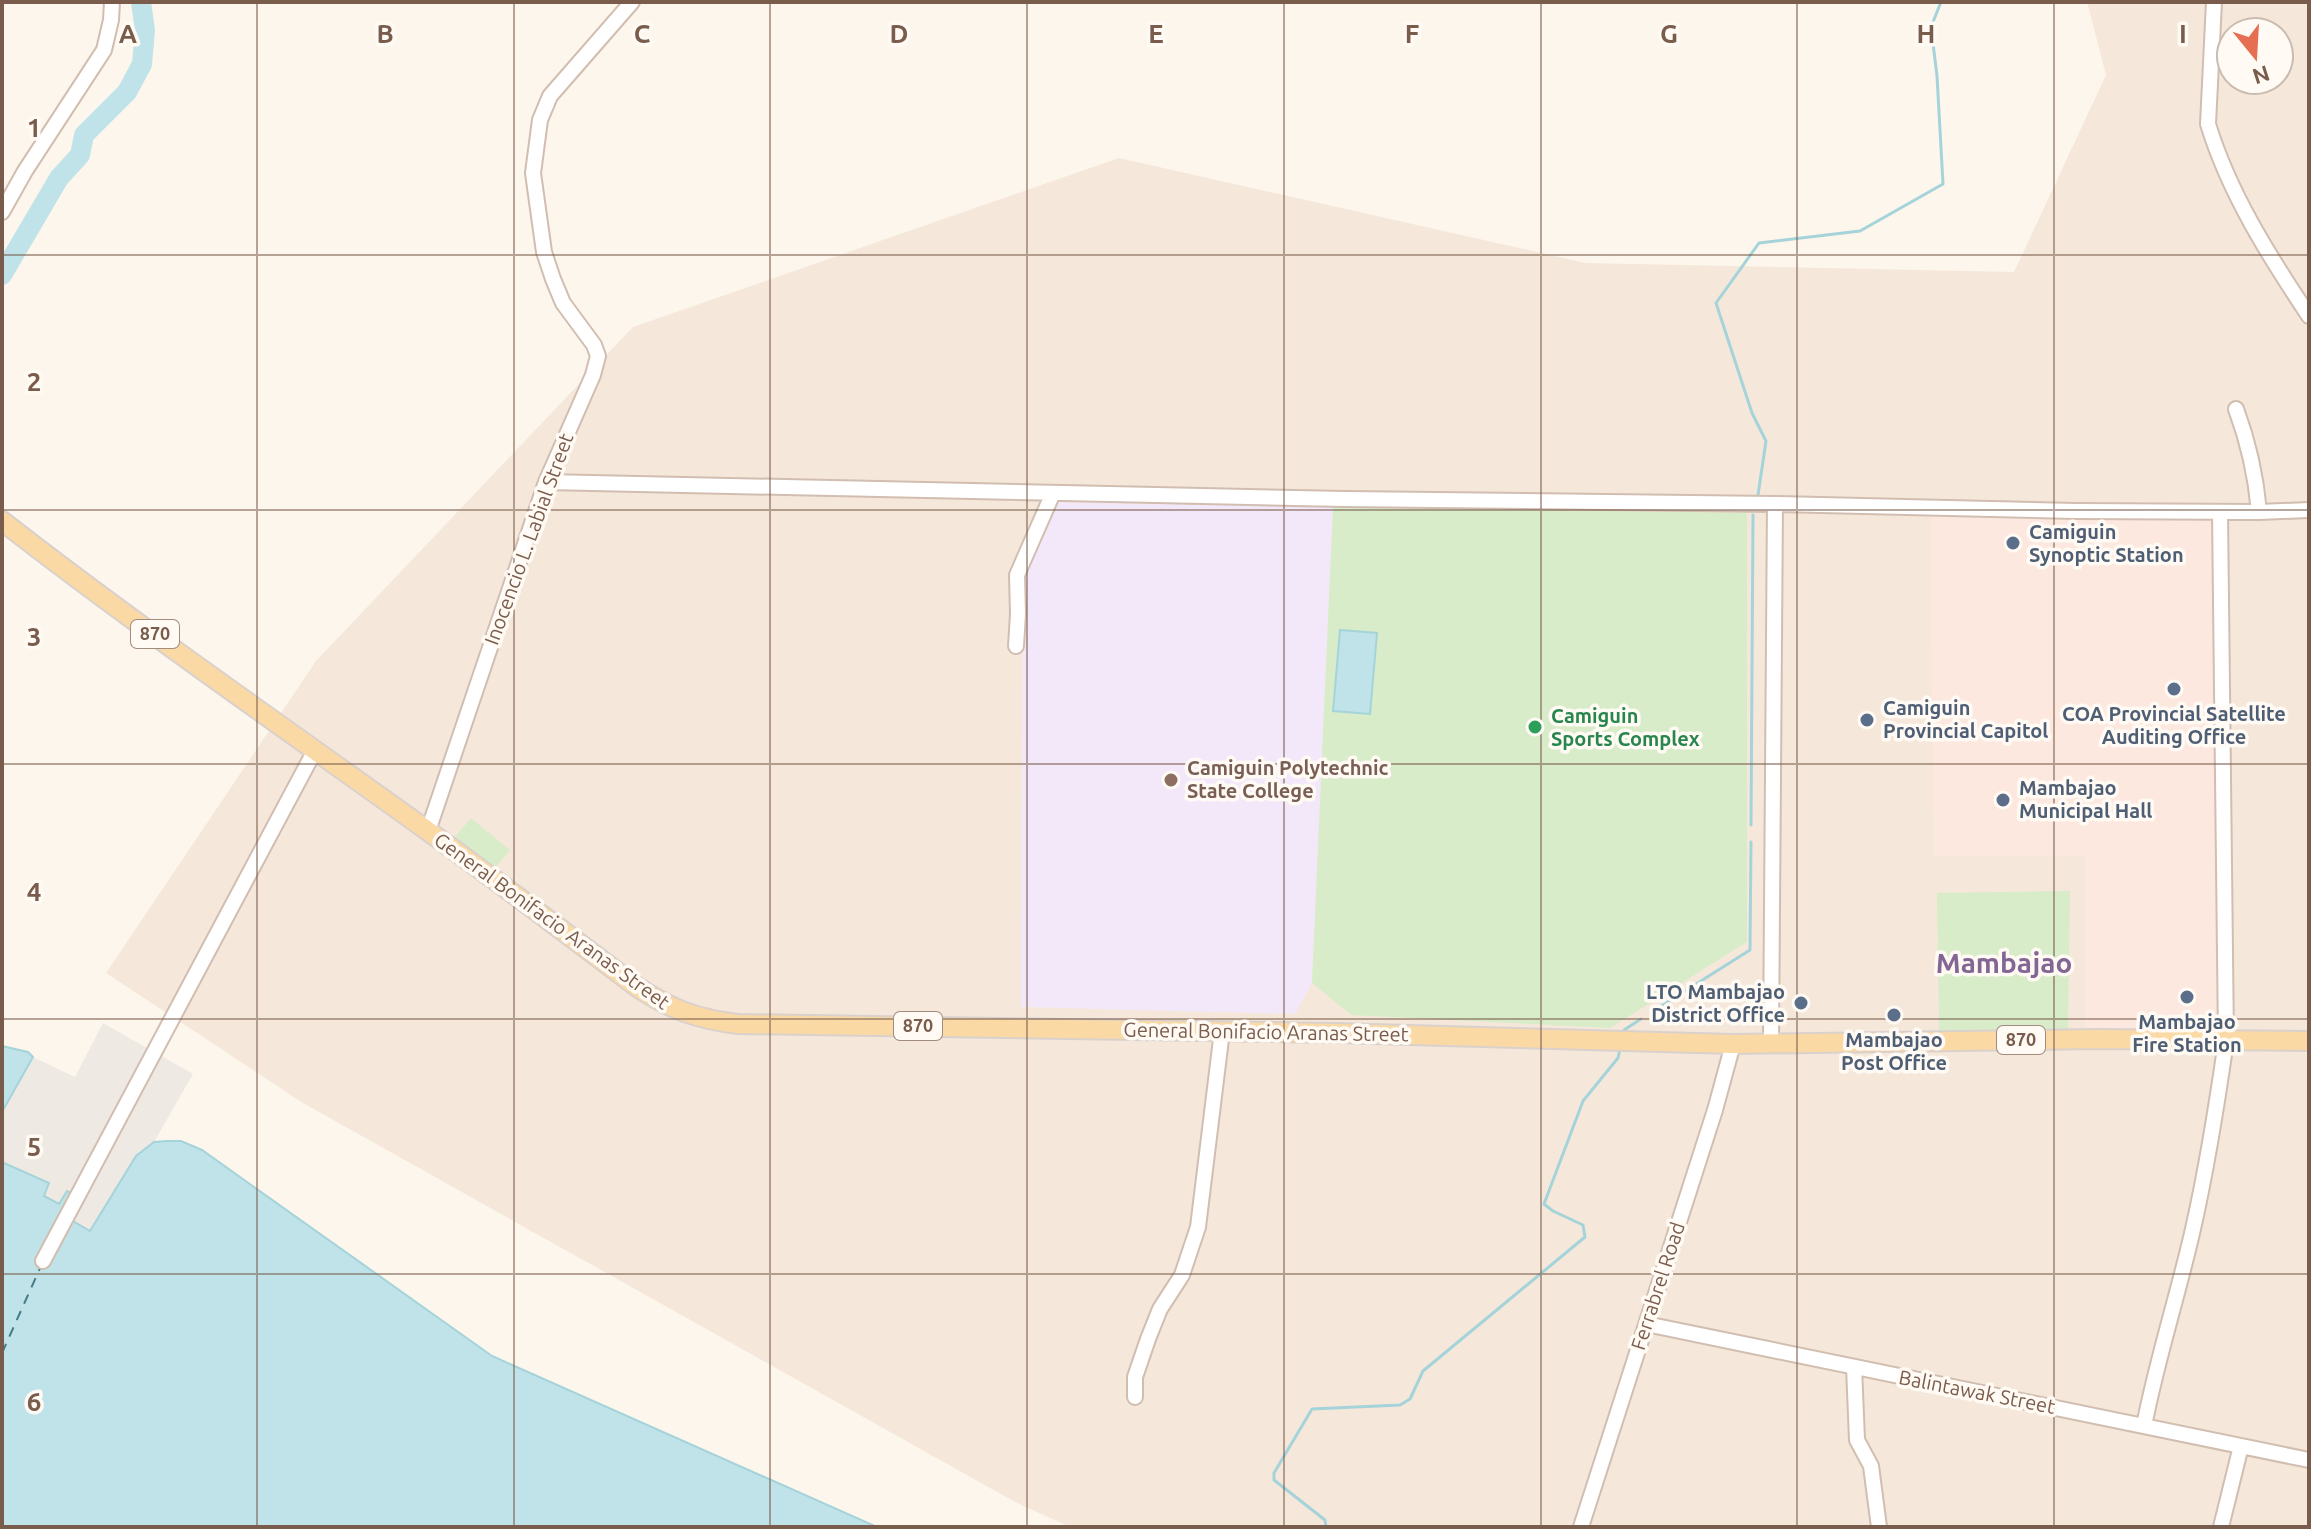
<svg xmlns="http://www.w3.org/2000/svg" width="2311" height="1529" viewBox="0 0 2311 1529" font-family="Ubuntu,sans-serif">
<rect width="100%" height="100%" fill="#fdf6ec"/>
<path fill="#f5e8da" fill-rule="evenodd" d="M2087 2H2309V1527H1070L1015 1502 303 1103 106 973 316 661 633 327 1119 158 1586 263 2014 272 2106 75ZM2231 32H2279V80H2231Z"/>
<path fill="#fde8e0" d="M1930 515 2214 520 2220 1033 2085 1032 2086 856H1934Z"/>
<path fill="#efe9e4" d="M103 1023 193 1074 154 1142 136 1156 125 1172 91 1232 73 1222 84 1200 67 1191 60 1204 44 1196 48 1183 2 1162V1112L33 1057 75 1077Z"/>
<path fill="#f3e8fa" d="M1053 502 1333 507 1312 983 1295 1014 1021 1007 1023 577Z"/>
<path fill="#d8ecc9" d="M1333 507 1747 513V942L1610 1028 1351 1015 1312 983Z
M471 818 510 850 494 869 455 837Z
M2070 891 2068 1030 1939 1032 1937 893Z"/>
<path fill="#bfe3e8" stroke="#a5d3da" stroke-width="2" d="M1340 630 1377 633 1370 714 1333 711Z
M2 1046 28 1052 33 1057 2 1112Z
M167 1141H181L202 1150 492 1356 877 1527H2V1162L49 1183 44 1196 59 1204 67 1191 84 1200 73 1221 90 1231 136 1156 154 1142Z"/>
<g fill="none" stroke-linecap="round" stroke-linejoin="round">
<path stroke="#a5d3da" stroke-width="3" d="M1758 495 1766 441 1752 413 1716 303 1759 243 1860 231 1943 184 1937 76 1931 27 1941 2
M1751 825 1753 515
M1655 1010 1750 950 1751 842
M1623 1034 1624 1030 1641 1019
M1326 1527 1325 1520 1274 1480V1473L1312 1409 1400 1405 1410 1399 1423 1371 1585 1237 1583 1225 1553 1211 1544 1204 1583 1101 1618 1058 1620 1049"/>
<path stroke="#bfe3e8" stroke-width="20" d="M2 275 59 178 80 155 84 135 127 92 142 64 145 30 141 2"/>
<path stroke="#437c86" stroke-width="2" stroke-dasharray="10 8" stroke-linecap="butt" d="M2 1353 41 1266"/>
<g stroke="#d1beb0" stroke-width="18">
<path id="minor" d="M2214 2 2208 124C2229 193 2269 256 2309 316
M2 212 25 171 104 50 111 20 112 2
M2236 409C2249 444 2256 476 2259 512
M546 482 1345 499 1775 504 2076 511 2259 512 2309 510
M1016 646 1018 614 1017 575 1053 493
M428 831 546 482 593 375 598 356 594 345 563 303 553 279 544 252 533 173 540 120 550 96 632 2
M1771 1043 1775 504
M43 1261 314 752
M1646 1324 2309 1460
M1854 1367 1857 1440 1871 1466 1879 1527
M1135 1397V1377L1148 1339 1160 1309 1182 1275 1198 1227 1222 1031
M2144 1426C2157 1359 2178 1295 2193 1229 2207 1167 2217 1104 2226 1041L2220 512
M1581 1527 1715 1110 1733 1044
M2221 1527 2241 1446"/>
</g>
<g stroke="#dad1cd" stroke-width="22">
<path id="major" d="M2 521C141 629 286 729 428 831 499 882 568 935 637 987 672 1010 697 1019 738 1024L1337 1033 1733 1044 2098 1039 2309 1041"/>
</g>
<use href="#minor" stroke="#fff" stroke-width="14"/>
<use href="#major" stroke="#fbd9a5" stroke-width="18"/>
</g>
<path fill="none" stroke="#7a5c4d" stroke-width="2" stroke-opacity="0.55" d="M257 2V1527M514 2V1527M770 2V1527M1027 2V1527M1284 2V1527M1541 2V1527M1797 2V1527M2054 2V1527M2 255H2309M2 510H2309M2 764H2309M2 1019H2309M2 1274H2309"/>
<g fill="#5c6f8a" stroke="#fffaf3" stroke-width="3">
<circle cx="2013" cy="543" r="8"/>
<circle cx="2174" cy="689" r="8"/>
<circle cx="1867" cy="720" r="8"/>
<circle cx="2003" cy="800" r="8"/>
<circle cx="2187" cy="997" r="8"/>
<circle cx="1801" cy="1003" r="8"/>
<circle cx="1894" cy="1015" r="8"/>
</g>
<circle fill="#2e9e5b" stroke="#fffaf3" stroke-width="3" cx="1535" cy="727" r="8"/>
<circle fill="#8d6e63" stroke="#fffaf3" stroke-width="3" cx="1171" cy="780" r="8"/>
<g text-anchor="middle" stroke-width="7" stroke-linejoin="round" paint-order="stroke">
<g fill="#fffaf3" stroke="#a28b7f" stroke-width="2">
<rect x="131" y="620" width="48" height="28" rx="6"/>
<rect x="894" y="1012" width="48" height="28" rx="6"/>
<rect x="1997" y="1026" width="48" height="28" rx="6"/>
</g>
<g font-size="18" font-weight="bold" fill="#7a5c4d">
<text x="155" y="640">870</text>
<text x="918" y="1032">870</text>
<text x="2021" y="1046">870</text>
</g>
<g font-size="20" font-weight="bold" fill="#4e5e75" stroke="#fffaf3" text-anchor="start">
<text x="2029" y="539">Camiguin<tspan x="2029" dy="23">Synoptic Station</tspan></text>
<text x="1883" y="715">Camiguin<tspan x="1883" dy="23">Provincial Capitol</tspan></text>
<text x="2174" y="721" text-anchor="middle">COA Provincial Satellite<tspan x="2174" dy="23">Auditing Office</tspan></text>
<text x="2019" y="795">Mambajao<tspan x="2019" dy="23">Municipal Hall</tspan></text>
<text x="1785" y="999" text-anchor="end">LTO Mambajao<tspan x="1785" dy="23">District Office</tspan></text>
<text x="2187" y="1029" text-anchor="middle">Mambajao<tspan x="2187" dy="23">Fire Station</tspan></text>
<text x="1894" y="1047" text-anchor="middle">Mambajao<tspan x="1894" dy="23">Post Office</tspan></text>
</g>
<g font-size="20" fill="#7a5c4d" stroke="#fffaf3">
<text transform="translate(529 539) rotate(-70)" y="7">Inocencio L. Labial Street</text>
<text transform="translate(552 921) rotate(36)" y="7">General Bonifacio Aranas Street</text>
<text transform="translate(1266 1032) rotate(1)" y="7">General Bonifacio Aranas Street</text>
<text transform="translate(1658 1286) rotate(-72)" y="7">Ferrabrel Road</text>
<text transform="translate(1977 1392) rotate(11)" y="7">Balintawak Street</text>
</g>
<g font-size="20" font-weight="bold" fill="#27864d" stroke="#fffaf3" text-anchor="start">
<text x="1551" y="723">Camiguin<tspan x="1551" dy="23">Sports Complex</tspan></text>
</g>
<g font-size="20" font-weight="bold" fill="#785e54" stroke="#fffaf3" text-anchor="start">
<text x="1187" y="775">Camiguin Polytechnic<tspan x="1187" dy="23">State College</tspan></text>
</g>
<g font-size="28" font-weight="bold" fill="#846695" stroke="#fffaf3">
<text x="2004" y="973">Mambajao</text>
</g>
</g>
<g font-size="26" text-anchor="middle" font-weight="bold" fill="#7a5c4d" stroke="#fffaf3" stroke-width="7" stroke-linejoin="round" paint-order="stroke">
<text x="128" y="43">A</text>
<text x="385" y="43">B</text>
<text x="642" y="43">C</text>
<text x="899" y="43">D</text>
<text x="1156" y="43">E</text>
<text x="1412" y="43">F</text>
<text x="1669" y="43">G</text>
<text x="1926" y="43">H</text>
<text x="2183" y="43">I</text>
<text x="34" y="137">1</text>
<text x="34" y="391">2</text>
<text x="34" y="646">3</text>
<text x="34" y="901">4</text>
<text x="34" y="1156">5</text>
<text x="34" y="1411">6</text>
</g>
<rect width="2311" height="1529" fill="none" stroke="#7a5c4d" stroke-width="8"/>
<g transform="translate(2255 56) rotate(162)"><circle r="38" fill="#fffaf3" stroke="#cabbb1" stroke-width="2"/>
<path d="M0-6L14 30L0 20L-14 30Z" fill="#e76f51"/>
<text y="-12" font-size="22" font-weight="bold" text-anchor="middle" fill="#7a5c4d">N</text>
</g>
</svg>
